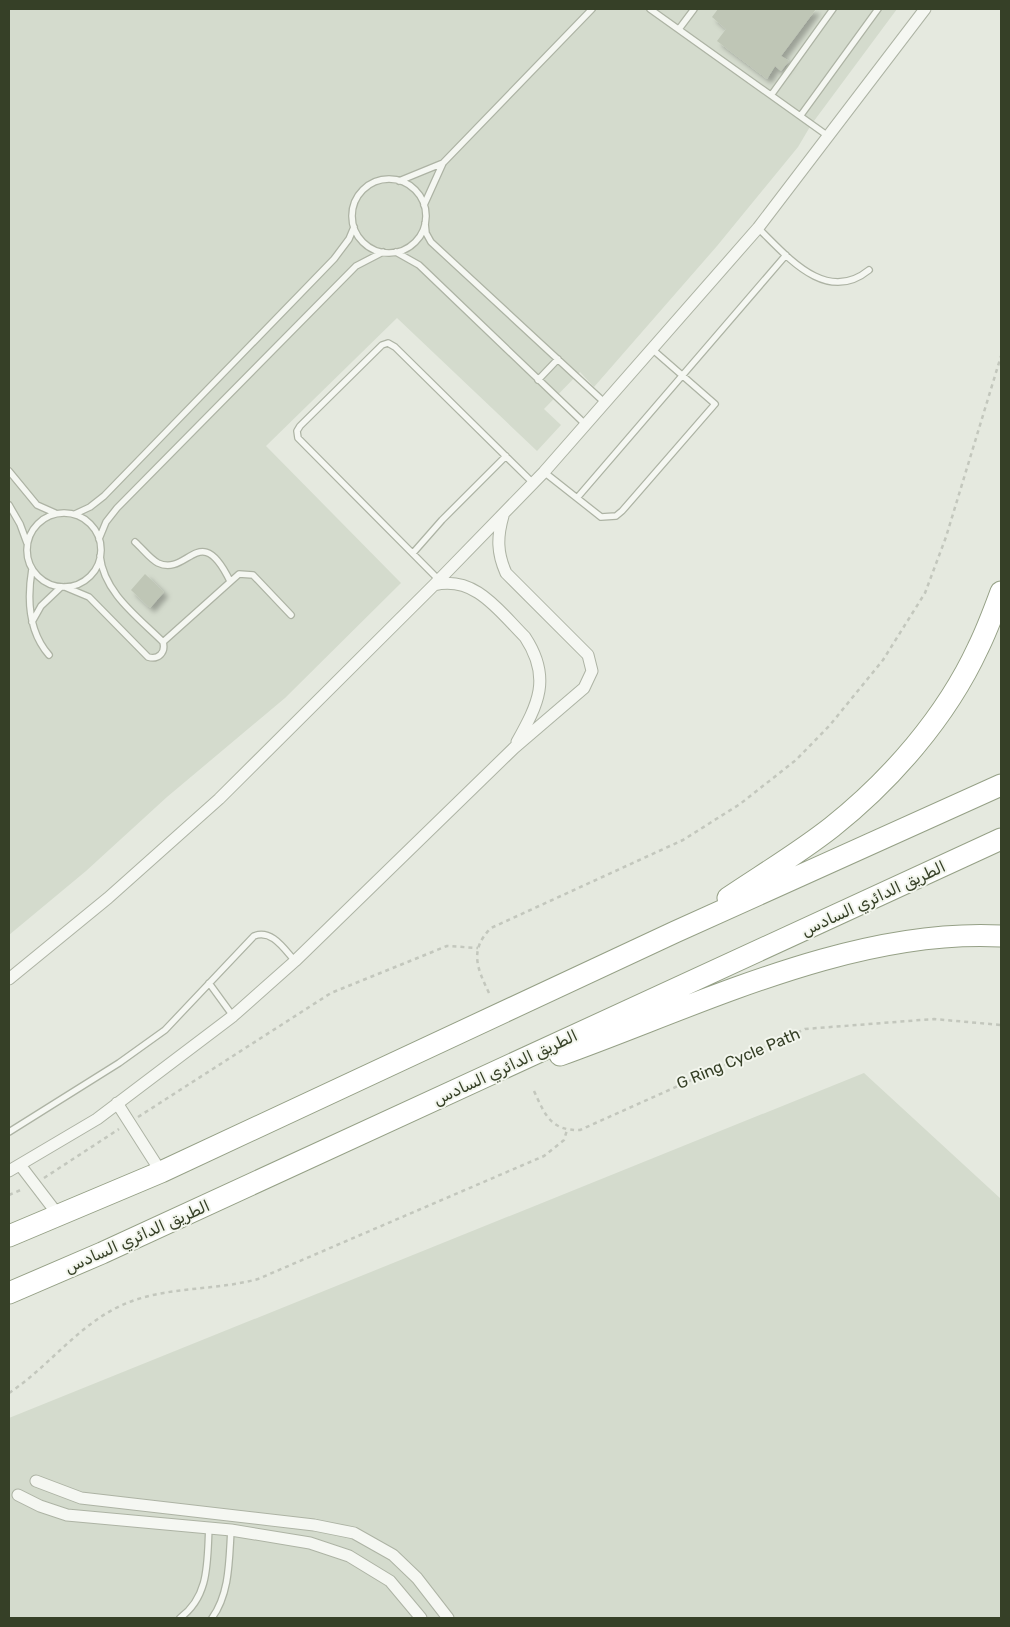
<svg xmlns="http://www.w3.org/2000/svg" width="1010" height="1627" viewBox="0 0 1010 1627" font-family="Rubik,'Noto Naskh Arabic',sans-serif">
<defs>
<filter id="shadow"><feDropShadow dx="4.5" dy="4.5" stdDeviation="2.5" flood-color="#0004"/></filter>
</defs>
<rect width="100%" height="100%" fill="#e5e9df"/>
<path fill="#d4dbcd" d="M9 9H897L811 125 798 147 717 246 594 387 580 372 544 409 561 425 537 451 397 318 266 446 401 583 285 698 167 797 86 871 9 935Z
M864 1073 1001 1199V1618H9V1418Z"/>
<path fill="#bfc6b6" filter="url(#shadow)" d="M718 9H816L781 56 789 61 781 71 775 66 767 79 717 41 726 29 712 17Z
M145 574 164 592 150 608 131 590Z"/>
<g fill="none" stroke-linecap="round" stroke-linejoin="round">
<g stroke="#adb3a4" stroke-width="8">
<path id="lane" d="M650 9 828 136
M679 29 694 9
M772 94 833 9
M801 115 878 9
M352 216a37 37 0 1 1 74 0a37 37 0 1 1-74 0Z
M399 181 443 163
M424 205 443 163 592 9
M425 223 426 233 431 242 604 402
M758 228C787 256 826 305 869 270
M396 252 419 265 585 424
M538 380 558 359
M9 471 37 505 55 513
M544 472 601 517 616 516 622 511 715 404 652 349
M577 498 786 255
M9 505 20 524 27 543
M27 550a37 37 0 1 1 74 0a37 37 0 1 1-74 0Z
M75 514 90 507 104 496 334 259 349 239 354 227
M99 539 106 522 117 508 356 266 383 252
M135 542C142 548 150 559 158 563 188 577 200 519 230 581
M413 553 442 520 506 456
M32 569C27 599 28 631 49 655
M439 580 298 438 297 431 300 426 382 345 388 343 395 347 532 482
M65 587 89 597 148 657C158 660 166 653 163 642 138 617 104 593 100 556
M32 622 41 606 61 587
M163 642 239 574 253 575 291 615
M209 983 233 1016
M9 1132 119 1063 165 1030 254 936C272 929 284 949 295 961
M180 1618C210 1596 207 1561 209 1527
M212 1618C230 1593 229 1560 231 1530"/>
</g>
<g stroke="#adb3a4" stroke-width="13">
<path id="street" d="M434 585C475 575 499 611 525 637 552 678 538 704 517 742
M9 979 108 898 219 799 434 585 544 472 758 228 925 9
M117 1103 161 1172
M20 1165 59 1216
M9 1171 97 1119 233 1016 295 961 514 748 584 688 592 671 588 655 506 573C497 553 497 537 503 516
M36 1481 81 1498 314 1525 354 1533 393 1555 417 1578 448 1618
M18 1495 40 1506 67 1515 231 1530 310 1543 349 1556 390 1581 421 1618"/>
</g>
<g stroke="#95a086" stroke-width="23">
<path id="highway" d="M728 898C762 875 799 853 832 827 891 780 946 717 978 648 987 630 994 611 1001 592
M560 1055C697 1006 852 928 1001 936
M9 1236 161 1172 675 932 1001 785
M9 1293 102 1253 1001 839"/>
</g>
<path stroke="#c3c7bd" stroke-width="2.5" stroke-dasharray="4 4" stroke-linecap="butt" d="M489 993C477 968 469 950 491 928L683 840 740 804 796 760 830 725 883 660 925 593 946 537 1001 356
M534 1091C545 1115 551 1131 580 1130L805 1029 934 1019 1001 1025
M138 1117 331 993 447 946 478 948
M44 1178 119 1129
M9 1195 23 1189
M9 1393C47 1368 75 1329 116 1308 161 1285 211 1292 258 1279L544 1156 564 1140 567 1130"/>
<use href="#lane" stroke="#f5f7f2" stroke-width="5.5"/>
<use href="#street" stroke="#f5f7f2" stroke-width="11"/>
<use href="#highway" stroke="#fff" stroke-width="21"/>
</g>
<g text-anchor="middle" stroke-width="4" stroke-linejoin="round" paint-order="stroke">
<g font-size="16" fill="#364027" stroke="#f3f6ee">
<text transform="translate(873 898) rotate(-25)" y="6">الطريق الدائري السادس</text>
<text transform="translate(738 1058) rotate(-23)" y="6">G Ring Cycle Path</text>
<text transform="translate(505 1067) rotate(-25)" y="6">الطريق الدائري السادس</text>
<text transform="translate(137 1236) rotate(-24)" y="6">الطريق الدائري السادس</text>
</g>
</g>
<rect width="1010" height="1627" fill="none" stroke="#364027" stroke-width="20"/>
</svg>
